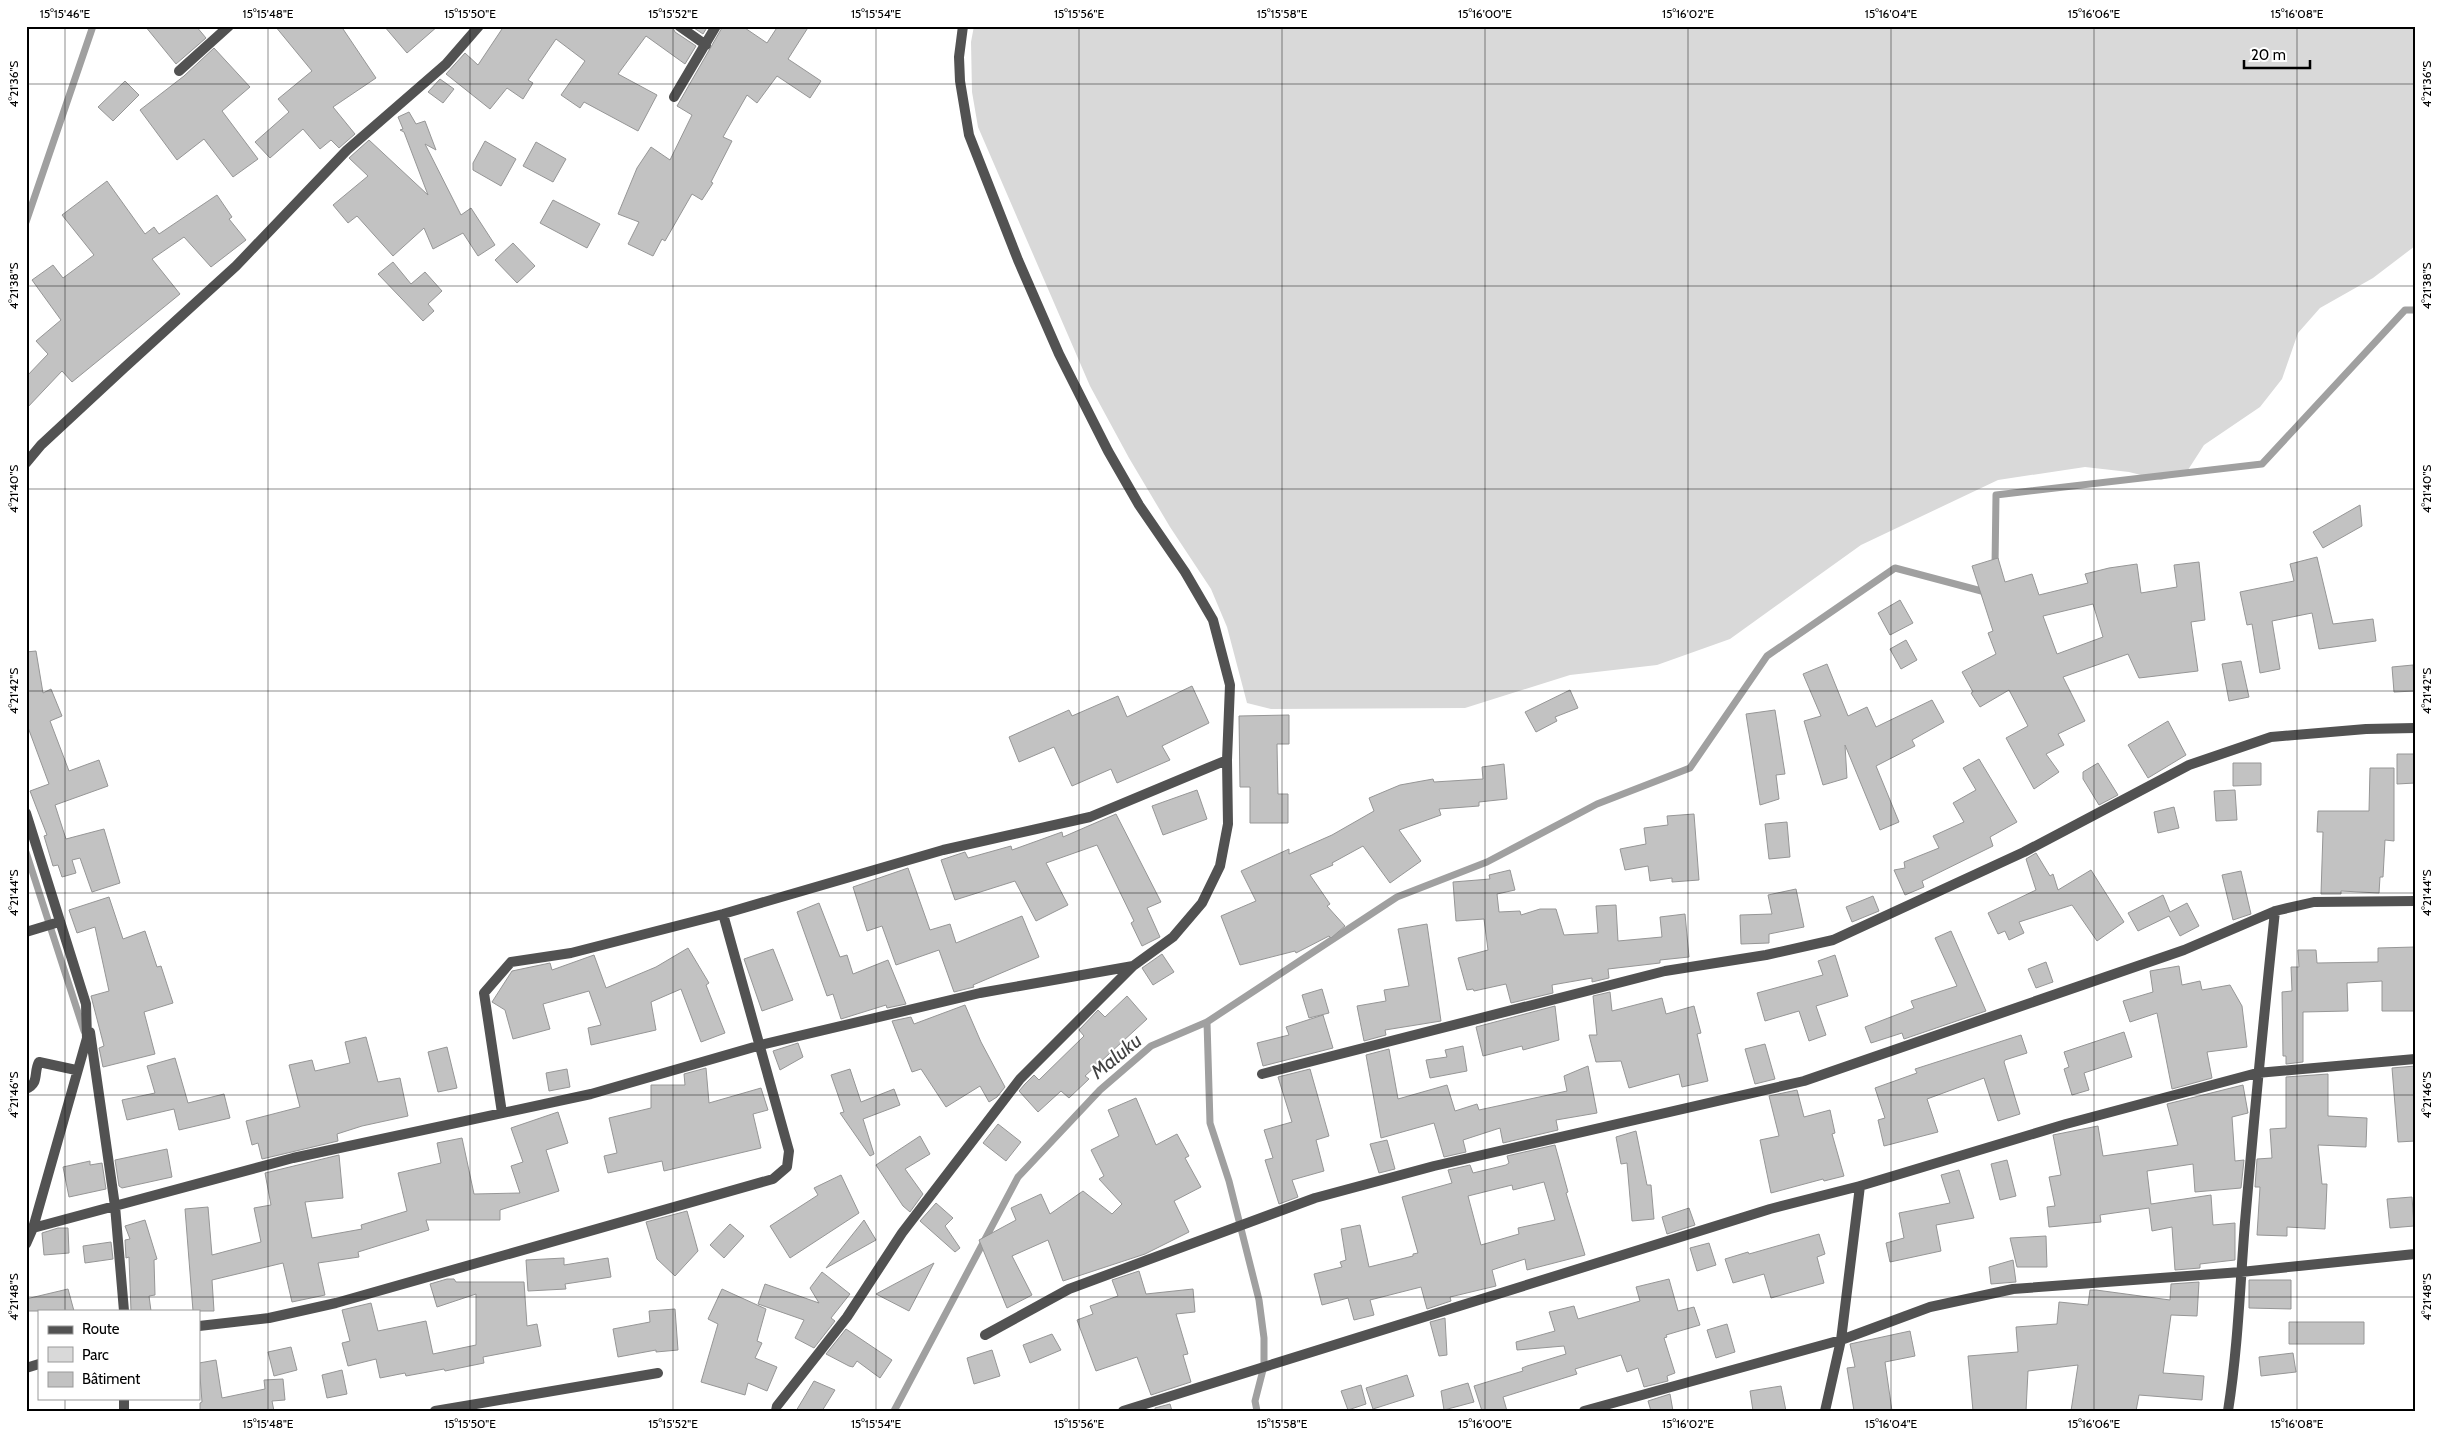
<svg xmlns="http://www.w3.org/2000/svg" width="2441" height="1437" viewBox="0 0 2441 1437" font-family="Cabin,sans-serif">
<rect width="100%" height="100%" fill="#fff"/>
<path fill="#d9d9d9" d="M974 26H2415V246L2373 278 2320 308 2298 333 2282 379 2260 407 2204 445 2186 473 2161 480 2129 472 2085 467 1998 480 1861 545 1730 639 1657 665 1570 675 1465 708 1271 709 1247 703 1227 627 1211 589 1170 527 1129 458 1090 386 978 127 972 92 971 42Z"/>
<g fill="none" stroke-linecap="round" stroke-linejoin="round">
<path stroke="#a0a0a0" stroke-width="7" d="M26 222 93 26
M1995 567 1996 495 2262 464 2405 310H2415
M26 852 84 1031
M1207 1022 1210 1123 1229 1181 1259 1300 1264 1338V1366L1255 1401 1257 1411
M894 1411 1018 1177 1100 1090 1151 1046 1207 1022 1397 897 1487 862 1597 804 1690 768 1767 656 1895 568 1989 593"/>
</g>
<path fill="#c2c2c2" stroke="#969696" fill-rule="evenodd" d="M145 26H196L206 38 176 64Z
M275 26H341L376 78 333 107 355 134 339 148 331 140 320 149 303 129 270 158 255 142 289 112 278 99 312 71Z
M384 26H438L407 53Z
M504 26H672L675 32 696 46 685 64 646 36 618 74 657 95 638 131 584 102 580 108 561 95 585 61 556 39 528 80 533 83 523 99 507 88 490 109 446 74 465 53 478 65Z
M691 26H708L703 34Z
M723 26H742L767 43 778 26H809L788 59 821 81 810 98 777 76 757 103 747 95 723 137 732 141 711 182 713 183 702 200 692 194 665 241 662 239 653 256 628 244 639 222 618 214 637 168 651 147 670 160 692 115 677 106Z
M214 48 250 87 222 111 258 159 233 177 204 139 177 160 140 110 184 76Z
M440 79 454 89 443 103 428 92Z
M125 81 139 95 113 121 98 107Z
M409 112 416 124 425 121 436 150 425 144 461 215 471 208 495 245 478 256 463 233 433 249 424 228 393 256 357 216 348 223 333 205 368 176 349 158 369 140 428 195 404 132 400 130 403 129 398 117Z
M485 141 516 159 501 186 473 170V163Z
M536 142 566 159 553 182 523 166Z
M107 181 145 234 154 227 159 234 217 195 232 217 229 219 246 240 211 267 184 237 152 259 180 294 72 382 62 371 26 409V377L48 354 36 341 61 320 32 280 53 265 63 278 94 255 62 215Z
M553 200 600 224 587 248 540 223Z
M513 243 535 266 517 283 495 260Z
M393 262 411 284 425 272 442 291 428 304 434 311 423 321 378 274Z
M2360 505 2362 526 2323 548 2313 532Z
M2317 557 2333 624 2373 619 2376 641 2319 649 2312 613 2272 621 2280 669 2260 673 2252 624 2247 625 2240 592 2294 581 2290 564Z
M1998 558 2005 582 2032 574 2039 595 2088 583 2085 574 2109 568 2137 564 2141 593 2177 587 2174 565 2199 562 2205 620 2191 622 2198 671 2139 678 2128 654 2063 677 2085 721 2058 734 2064 745 2046 754 2059 772 2034 789 2006 738 2028 726 2009 690 1980 707 1971 693 1973 692 1962 672 1996 654 1988 633 1993 631 1972 566ZM2093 604 2103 637 2057 654 2043 616Z
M1900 600 1913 623 1890 635 1878 613Z
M1906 640 1917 660 1901 669 1890 649Z
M36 651 43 693 51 689 62 716 50 721 69 771 99 760 108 786 55 805 66 839 104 829 120 883 92 892 80 858 72 860 76 873 62 877 58 865 53 866 44 836 47 835 30 791 49 784 26 722V652Z
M2241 661 2249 697 2229 701 2222 664Z
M1827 664 1848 716 1867 707 1876 727 1932 700 1944 722 1912 740 1915 746 1876 766 1899 822 1880 830 1845 745 1847 778 1823 785 1804 721 1821 716 1803 674Z
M2413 665 2415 691 2394 692 2392 667Z
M1192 686 1209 723 1162 746 1170 760 1117 783 1111 769 1072 786 1054 747 1019 762 1009 737 1069 710 1072 716 1118 696 1127 717Z
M1570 690 1578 708 1555 717 1557 721 1536 732 1525 712Z
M1775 710 1785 774 1776 775 1779 799 1760 805 1746 714Z
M1289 715V744H1277L1278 794H1288V823H1250V787H1240L1239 716Z
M2168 721 2186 755 2148 778 2128 745Z
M2397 754H2415V783L2397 784Z
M1979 759 2017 822 1990 837 1993 846 1922 881 1924 887 1905 895 1894 870 1905 868 1904 862 1939 848 1933 836 1964 822 1953 803 1976 790 1963 768Z
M2098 763 2118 795 2099 805 2083 779V772Z
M2233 763H2261V785L2233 786Z
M1504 764 1507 799 1479 802V806L1439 809 1441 815 1399 830 1421 861 1390 883 1363 846 1332 863 1333 865 1310 875 1330 904 1327 906 1345 926 1331 938 1329 936 1296 953 1295 951 1240 965 1221 916 1256 901 1241 871 1289 849V854L1332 835 1374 811 1369 798 1400 785 1433 779 1434 782 1483 779 1482 767Z
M2370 768H2394V841L2385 840 2383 877H2380L2379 893 2341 891V894H2321L2323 832H2317L2318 811H2369Z
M1197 790 1207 819 1163 835 1152 806Z
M2235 790 2237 820 2216 821 2214 791Z
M2174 807 2179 828 2158 833 2154 812Z
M1116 814 1161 902 1147 908 1160 937 1142 946 1131 923 1134 921 1097 845 1046 863 1068 905 1036 921 1015 881 955 900 941 860 965 852 968 858 1011 846 1012 850 1062 832 1063 837Z
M1694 814 1699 880 1672 882V878L1650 881 1648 866 1625 870 1620 849 1646 844 1644 828 1668 825 1667 816Z
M1787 822 1790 857 1769 859 1765 824Z
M2036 853 2050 876 2053 874 2058 890 2091 870 2124 922 2097 941 2072 905 2019 922 2024 933 2009 940 2005 931 1998 934 1988 913 2036 890 2026 859Z
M908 868 930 930 950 924 956 943 1022 916 1039 957 973 985 974 987 954 992 939 950 896 965 882 926 867 931 853 887Z
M1510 870 1515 890 1497 894 1499 912 1520 911 1521 915 1540 909H1556L1564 935 1598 933 1596 906 1616 905 1618 941 1662 937 1660 917 1685 914 1689 957 1660 960V963L1608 969 1609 978 1592 982V978L1552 985 1553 993 1511 1003 1506 984 1474 991 1473 989 1467 990 1458 958 1488 950 1484 919 1456 921 1453 882 1490 879 1489 875Z
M2241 871 2251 914 2233 920 2222 875Z
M1796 889 1804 927 1769 934V943L1741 944 1740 915 1772 914 1768 895Z
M2163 895 2170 912 2187 903 2199 926 2180 936 2169 916 2138 931 2128 913Z
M1873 896 1879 911 1852 922 1846 907Z
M109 897 123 939 145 931 157 967 161 966 173 1003 144 1012 155 1054 103 1067 99 1048 104 1046 91 996 109 991 95 927 77 933 69 910Z
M819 903 840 957 847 955 853 974 888 960 906 1004 887 1008 886 1005 841 1019 833 994 827 996 797 912Z
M1427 924 1441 1021 1385 1030 1386 1035 1364 1041 1357 1006 1386 1001 1384 990 1409 986 1398 929Z
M1951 931 1986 1011 1904 1039 1902 1033 1871 1043 1865 1027 1914 1008 1911 1001 1957 986 1935 938Z
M2415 947V1011H2382V981L2347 983 2348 1011 2303 1012V1062L2286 1064V1056H2283L2282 992 2292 991 2291 967H2299L2298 950H2316L2317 963 2378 962V948Z
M688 948 709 983 706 985 725 1033 701 1042 681 989 651 1002 656 1030 591 1045 588 1028 601 1025 589 991 543 1004 550 1029 513 1039 505 1010 492 1002 512 971 550 963 552 970 594 955 606 988 656 967Z
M773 949 793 1000 762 1011 744 959Z
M1162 954 1174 972 1153 985 1142 968Z
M1835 955 1848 996 1816 1006 1826 1035 1809 1041 1799 1011 1765 1021 1757 993 1823 975 1818 961Z
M2046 962 2053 982 2036 988 2028 969Z
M2179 966 2182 985 2200 981 2202 990 2230 985 2242 1006 2247 1047 2207 1052 2212 1078 2172 1089 2157 1013 2130 1022 2123 1001 2153 992 2150 971Z
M1322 989 1329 1013 1309 1018 1302 995Z
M1610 992 1612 1011 1662 998 1666 1014 1694 1006 1701 1033 1697 1034 1708 1081 1682 1087 1679 1074 1629 1088 1621 1061 1596 1062 1589 1035H1597L1593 996Z
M1127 996 1147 1019 1085 1076 1089 1079 1069 1098 1061 1091 1038 1112 1019 1091 1025 1084 1034 1075 1039 1080 1084 1036 1079 1030 1098 1010 1105 1017Z
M965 1005 981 1042 1005 1087 997 1097 989 1102 980 1086 946 1107 921 1069 912 1072 892 1021 911 1017 914 1024Z
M1555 1006 1559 1040 1523 1050 1522 1046 1483 1056 1476 1027Z
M1323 1015 1333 1048 1263 1066 1257 1043 1289 1035 1286 1027Z
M2124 1032 2132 1057 2084 1073 2089 1090 2072 1095 2064 1069 2069 1067 2064 1052Z
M2021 1035 2027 1053 2005 1060 2004 1062 2020 1114 1998 1121 1984 1078 1927 1099 1938 1132 1884 1146 1878 1120 1885 1118 1875 1088 1917 1073 1915 1069Z
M366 1037 378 1082 400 1078 408 1116 362 1126 337 1134 338 1141 262 1159 258 1143 252 1145 246 1121 300 1107 289 1065 312 1060 315 1071 350 1063 345 1042Z
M798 1043 803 1057 780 1070 773 1051Z
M1765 1044 1775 1079 1755 1084 1745 1049Z
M1463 1046 1467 1071 1430 1078 1426 1060 1447 1057 1445 1050Z
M447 1047 457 1088 438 1092 428 1052Z
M1389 1049 1398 1099 1447 1085 1455 1111 1477 1104 1479 1110 1567 1091 1564 1076 1588 1066 1597 1113 1556 1120 1558 1130 1503 1143 1500 1128 1463 1140 1466 1152 1444 1157 1434 1123 1381 1138 1366 1055Z
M175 1058 188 1103 224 1094 230 1118 179 1130 174 1109 127 1120 122 1100 155 1093 147 1066Z
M2415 1066V1141L2398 1142 2392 1068Z
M706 1068 709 1103 761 1088 768 1110 753 1114 761 1148 664 1171 662 1161 608 1173 604 1156 617 1153 609 1118 651 1108V1085H685L684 1074Z
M567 1069 570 1087 549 1091 546 1073Z
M850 1069 861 1102 894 1089 900 1105 863 1119 874 1154 870 1156 840 1113 844 1112 831 1075Z
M1310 1069 1329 1136 1316 1140 1324 1171 1292 1180 1298 1197 1279 1204 1265 1160 1273 1158 1264 1130 1292 1122 1278 1077Z
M2328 1074V1116L2367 1118 2366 1147 2318 1145 2322 1184H2327L2325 1229 2287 1227V1236L2257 1235 2260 1187H2255L2257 1159 2272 1158 2270 1129 2286 1128V1077Z
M2243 1085 2248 1113 2232 1117 2235 1161 2244 1160 2241 1188 2195 1192 2193 1164 2147 1171 2151 1204 2211 1195 2213 1225 2235 1223V1260L2200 1264V1268L2175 1270 2172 1227 2152 1231 2149 1208 2100 1215 2101 1222 2049 1227 2047 1207 2055 1206 2049 1177 2061 1175 2053 1135 2098 1126 2103 1156 2178 1145 2167 1104Z
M1797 1090 1804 1117 1830 1110 1835 1133 1832 1134 1844 1176 1824 1181 1823 1179 1771 1193 1760 1140 1779 1136 1769 1096Z
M1136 1098 1156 1145 1177 1134 1189 1156 1185 1158 1201 1187 1174 1201 1189 1232 1145 1254 1063 1281 1048 1240 1012 1256 1032 1295 1007 1308 979 1240 1016 1220 1011 1208 1041 1194 1050 1214 1083 1191 1112 1214 1122 1204 1099 1179 1104 1176 1091 1150 1119 1136 1108 1110Z
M558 1112 568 1143 546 1150 559 1191 500 1210V1220H426L429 1230 358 1252 359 1257 318 1263 325 1295 292 1302 283 1263 212 1280 214 1311H193L185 1209 208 1207 212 1255 261 1242 254 1208 271 1205 265 1173 339 1155 343 1198 305 1202 312 1238 362 1229 361 1225 407 1211 398 1173 441 1163 437 1143 462 1138 474 1194 520 1193 511 1166 523 1162 511 1128Z
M998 1124 1021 1142 1006 1161 983 1143Z
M1636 1131 1647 1185H1651L1654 1219 1632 1221 1627 1163 1621 1164 1616 1137Z
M920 1136 930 1154 905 1169 923 1194 910 1212 903 1206 876 1165Z
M1387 1140 1395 1169 1379 1173 1370 1144Z
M1555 1145 1568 1192 1566 1193 1585 1255 1527 1270 1525 1259 1492 1270 1496 1286 1450 1297 1451 1301 1427 1309 1421 1287 1370 1300 1374 1315 1354 1320 1348 1298 1322 1305 1314 1274 1342 1267 1340 1262 1346 1260 1341 1229 1360 1225 1369 1267 1413 1256V1254L1418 1253 1402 1197 1452 1183 1448 1170 1470 1165 1473 1173 1506 1165 1509 1163 1507 1156ZM1544 1182 1555 1220 1518 1228 1519 1234 1481 1245 1468 1196 1512 1185 1513 1190Z
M167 1149 172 1177 122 1188 119 1186 115 1160Z
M2007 1160 2016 1196 2000 1200 1991 1164Z
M90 1161V1165L102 1163 106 1189 69 1197 63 1167Z
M1959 1170 1974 1218 1936 1225 1941 1251 1890 1262 1886 1243 1904 1238 1899 1213 1950 1203 1941 1175Z
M841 1175 859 1213 790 1258 770 1226 818 1195 814 1188Z
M2412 1197 2414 1226 2390 1228 2387 1199Z
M936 1203 953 1218 945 1226 960 1248 955 1252 920 1221Z
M1689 1208 1695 1225 1667 1234 1662 1217Z
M687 1211 698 1251 675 1276 657 1259 646 1222Z
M145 1220 157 1259 154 1260 155 1295 149 1296 151 1311H131L129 1257 126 1258 125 1240 130 1239 125 1226Z
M864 1220 876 1240 826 1268Z
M730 1224 744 1236 724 1258 710 1245Z
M58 1228H68L69 1253 44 1255 42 1233Z
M1819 1234 1825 1254 1817 1257 1824 1283 1771 1298 1764 1274 1733 1283 1725 1259 1748 1252 1749 1254Z
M2046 1236 2047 1267H2017L2010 1238Z
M111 1242 113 1259 85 1263 83 1246Z
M1709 1243 1716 1265 1697 1271 1690 1248Z
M564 1258V1265L608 1258 611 1277 565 1284 566 1289 528 1291 526 1260Z
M2013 1260 2016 1282 1991 1284 1989 1267Z
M934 1263 909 1311 876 1294Z
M1139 1271 1146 1294 1193 1289 1195 1312 1176 1314 1188 1354 1183 1355 1191 1382 1151 1395 1137 1357 1096 1371 1077 1320 1093 1314 1090 1306 1118 1296 1112 1280Z
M822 1272 850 1294 831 1318 835 1321 814 1348 795 1338 804 1320 758 1304 765 1284 819 1303 810 1288Z
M447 1279H454L456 1282H524L527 1326 537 1324 541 1346 483 1357 484 1363 445 1371 444 1369 406 1376 405 1373 380 1378 376 1359 348 1366 342 1343 350 1341 342 1310 371 1303 378 1331 426 1321 433 1354 476 1345V1294L437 1307 430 1284Z
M1669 1279 1678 1311 1694 1307 1700 1325 1666 1335 1667 1337 1664 1338 1675 1373 1667 1376 1668 1381 1644 1387 1638 1368 1627 1372 1621 1355 1575 1369 1577 1374 1503 1397 1507 1411H1482L1474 1386 1523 1371 1522 1368 1527 1366 1566 1354 1564 1346 1517 1350 1516 1342 1555 1331 1549 1312 1574 1306 1578 1319 1640 1301 1636 1287Z
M2249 1280H2291V1309L2249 1308Z
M2199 1282 2197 1316 2171 1315 2163 1373 2204 1376 2202 1400 2139 1395 2136 1411H2071L2078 1365 2028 1371 2026 1411H1973L1968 1356 2018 1352 2016 1327 2057 1324 2059 1302 2088 1305 2090 1290H2096L2170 1300 2171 1284Z
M68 1289 74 1311H26V1299Z
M722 1289 766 1309 757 1341 762 1343 755 1358 777 1367 767 1391 748 1383 745 1395 701 1382 718 1324 708 1319Z
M675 1309 678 1350 656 1352V1350L618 1357 613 1329 650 1322 649 1311Z
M1445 1318 1447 1355 1439 1356 1430 1322Z
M2289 1322H2364V1344H2289Z
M1727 1324 1735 1352 1716 1358 1707 1330Z
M846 1329 892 1360 880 1378 857 1361 853 1367 849 1366 826 1354Z
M1910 1331 1915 1356 1885 1362 1892 1411H1854L1847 1368 1855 1367 1850 1344Z
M1052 1334 1061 1350 1030 1363 1023 1345Z
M291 1347 297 1370 274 1376 268 1352Z
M992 1350 1000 1376 974 1384 967 1358Z
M2293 1353 2296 1372 2261 1376 2259 1357Z
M216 1360 222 1398 265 1389 264 1380 283 1379 285 1400 272 1401 274 1411H200V1403L202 1402 199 1363Z
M342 1370 347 1394 327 1398 322 1375Z
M1407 1375 1414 1396 1373 1409 1366 1388Z
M814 1381 835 1390 822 1411H796Z
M1468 1383 1474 1402 1444 1410 1441 1391Z
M1361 1385 1366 1404 1348 1410 1341 1391Z
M1781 1386 1786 1411H1753L1750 1391Z
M1670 1394 1673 1411H1651L1648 1401Z
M1170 1404 1172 1411H1155V1408Z"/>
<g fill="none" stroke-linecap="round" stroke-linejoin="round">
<path stroke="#525252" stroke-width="10" d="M679 26 706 45
M179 71 229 26
M674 97 716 26
M26 463 41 445 124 368 236 266 347 150 446 64 479 26
M26 813 86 1004 87 1038 33 1228 26 1244
M26 932 59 922
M90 1032 115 1206 124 1311
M1262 1074 1665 971 1766 955 1833 940 2024 852 2189 765 2271 737 2366 729 2415 728
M26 1089C40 1083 33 1073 39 1062L76 1070
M502 1113 484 993 511 962 571 953 723 914 943 850 1090 817 1227 760
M33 1228 293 1158 591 1094 761 1045 980 993 1133 966
M199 1326 269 1318 336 1303 773 1179 787 1167 789 1151 723 914
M985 1335 1069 1289 1315 1198 1434 1166 1804 1081 2184 950 2275 911 2314 902 2415 901
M26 1368 39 1364
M124 1411V1398
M435 1411 658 1373
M776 1411 777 1406 847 1317 902 1233 1020 1079 1133 966 1173 937 1202 903 1220 866 1228 824 1227 760 1230 685 1213 620 1185 572 1139 505 1108 451 1059 354 1018 260 969 135 960 81 959 57 963 26
M1123 1411 1770 1209 1860 1186 2066 1124 2257 1073 2415 1059
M1584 1411 1841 1340 1930 1307 2013 1289 2241 1272 2415 1254
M1825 1411 1841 1340 1860 1186
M2228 1411C2238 1348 2240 1285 2245 1222 2254 1118 2264 1015 2275 911"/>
</g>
<path fill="none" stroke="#000" stroke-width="1" stroke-opacity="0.45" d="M65 26V1311M268 26V1411M470 26V1411M673 26V1411M876 26V1411M1079 26V1411M1282 26V1411M1485 26V1411M1688 26V1411M1891 26V1411M2094 26V1411M2297 26V1411M26 84H2415M26 286H2415M26 489H2415M26 691H2415M26 893H2415M26 1095H2415M26 1297H2415M65 1398V1411"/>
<g text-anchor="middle" stroke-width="4" stroke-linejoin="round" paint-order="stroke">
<g font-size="20" font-style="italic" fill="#414141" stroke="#fff">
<text transform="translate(1116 1056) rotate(-39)" y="7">Maluku</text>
</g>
</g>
<rect width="2441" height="1437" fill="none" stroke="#ffffff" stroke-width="55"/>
<rect x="38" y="1310" width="162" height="90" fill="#ffffff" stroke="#999999"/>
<rect x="48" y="1326" width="25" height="8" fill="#525252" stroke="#999999"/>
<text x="82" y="1334" font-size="15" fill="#000000">Route</text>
<rect x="48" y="1347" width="25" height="15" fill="#d9d9d9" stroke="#999999"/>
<text x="82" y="1360" font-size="15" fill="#000000">Parc</text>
<rect x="48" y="1372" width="25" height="15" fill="#c2c2c2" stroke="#999999"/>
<text x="82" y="1384" font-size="15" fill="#000000">Bâtiment</text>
<path d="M2244 60v8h66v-8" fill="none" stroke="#000000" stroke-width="2.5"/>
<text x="2251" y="60" font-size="15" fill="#000000" stroke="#ffffff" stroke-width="4" paint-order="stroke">20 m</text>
<rect x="28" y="28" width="2386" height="1382" fill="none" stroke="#000" stroke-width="2"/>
<g font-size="12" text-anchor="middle" fill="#000">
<text x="65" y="18">15°15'46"E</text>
<text x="268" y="18">15°15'48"E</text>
<text x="470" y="18">15°15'50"E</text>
<text x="673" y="18">15°15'52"E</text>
<text x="876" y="18">15°15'54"E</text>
<text x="1079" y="18">15°15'56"E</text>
<text x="1282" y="18">15°15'58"E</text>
<text x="1485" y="18">15°16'00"E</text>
<text x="1688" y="18">15°16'02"E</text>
<text x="1891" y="18">15°16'04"E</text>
<text x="2094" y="18">15°16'06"E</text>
<text x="2297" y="18">15°16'08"E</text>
<text transform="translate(14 84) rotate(-90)" y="4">4°21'36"S</text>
<text transform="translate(2427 84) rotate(-90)" y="4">4°21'36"S</text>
<text transform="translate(14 286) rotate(-90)" y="4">4°21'38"S</text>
<text transform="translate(2427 286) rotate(-90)" y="4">4°21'38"S</text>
<text transform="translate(14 489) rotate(-90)" y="4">4°21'40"S</text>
<text transform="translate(2427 489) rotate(-90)" y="4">4°21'40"S</text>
<text transform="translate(14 691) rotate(-90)" y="4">4°21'42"S</text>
<text transform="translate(2427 691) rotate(-90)" y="4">4°21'42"S</text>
<text transform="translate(14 893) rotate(-90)" y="4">4°21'44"S</text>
<text transform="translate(2427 893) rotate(-90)" y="4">4°21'44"S</text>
<text transform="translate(14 1095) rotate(-90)" y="4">4°21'46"S</text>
<text transform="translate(2427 1095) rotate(-90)" y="4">4°21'46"S</text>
<text transform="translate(14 1297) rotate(-90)" y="4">4°21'48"S</text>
<text transform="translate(2427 1297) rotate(-90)" y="4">4°21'48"S</text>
<text x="268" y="1428">15°15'48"E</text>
<text x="470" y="1428">15°15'50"E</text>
<text x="673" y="1428">15°15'52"E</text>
<text x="876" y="1428">15°15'54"E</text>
<text x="1079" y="1428">15°15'56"E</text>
<text x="1282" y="1428">15°15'58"E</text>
<text x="1485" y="1428">15°16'00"E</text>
<text x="1688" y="1428">15°16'02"E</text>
<text x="1891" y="1428">15°16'04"E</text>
<text x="2094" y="1428">15°16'06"E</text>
<text x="2297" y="1428">15°16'08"E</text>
</g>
</svg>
